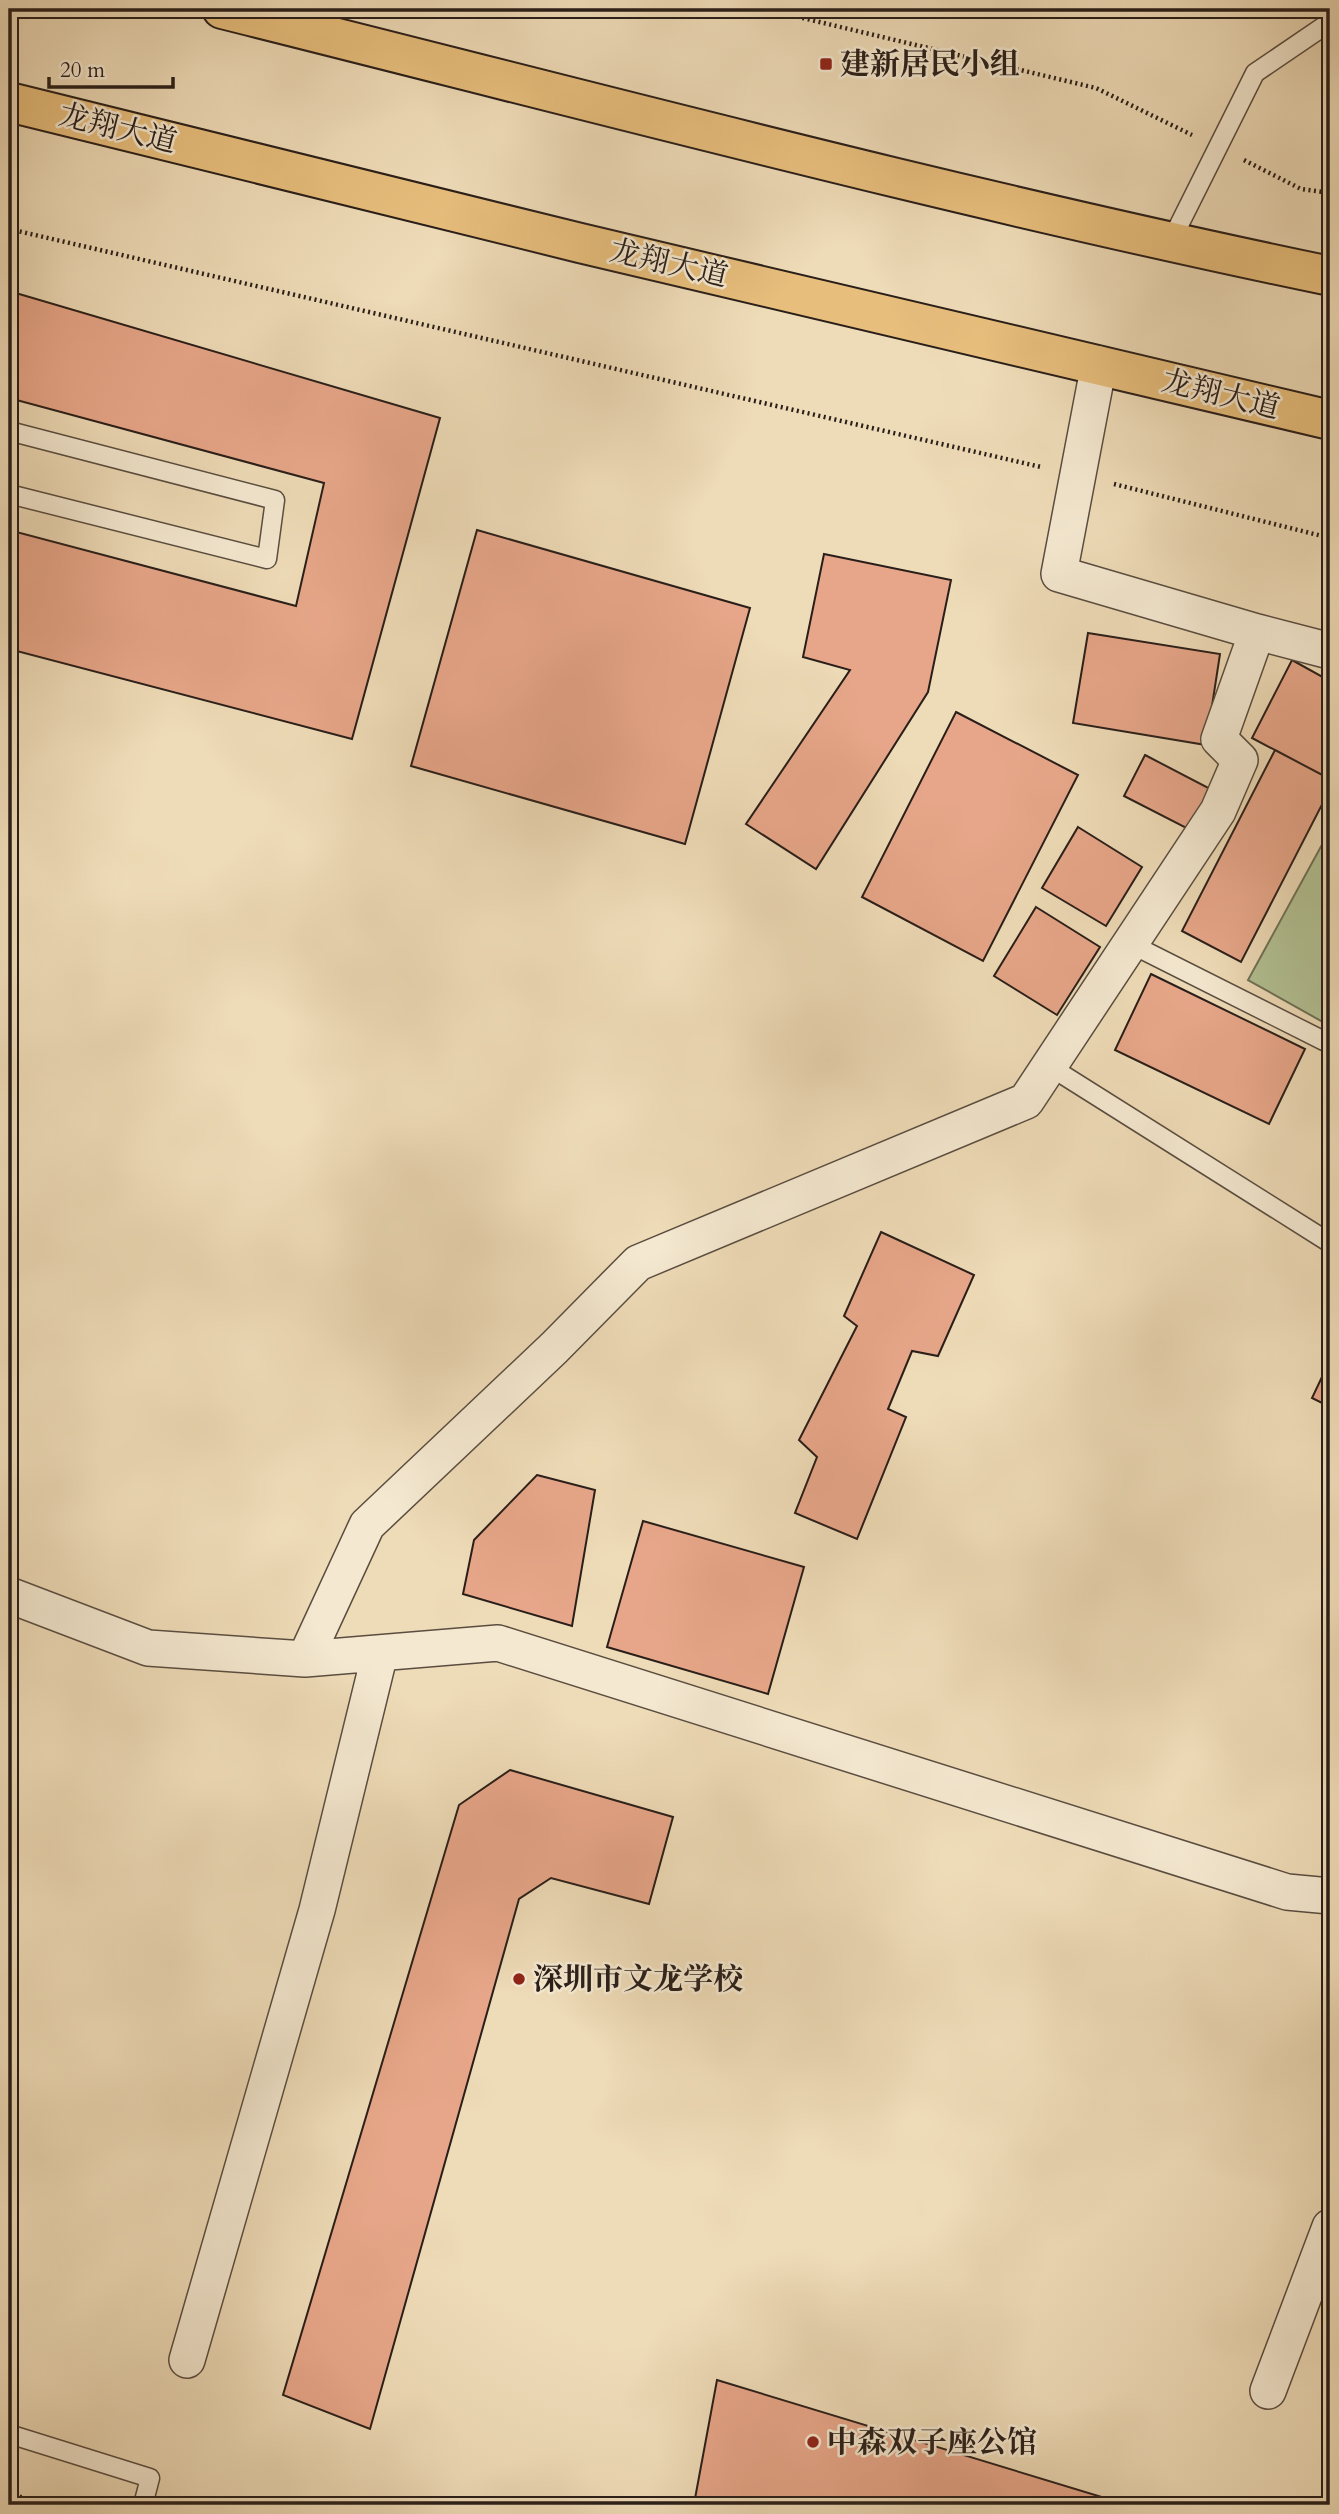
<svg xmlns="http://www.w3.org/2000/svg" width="1339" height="2514" viewBox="0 0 1339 2514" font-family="Cardo,'Noto Serif SC',serif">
<rect width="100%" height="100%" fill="#eedbb7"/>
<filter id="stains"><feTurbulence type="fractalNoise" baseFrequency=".00286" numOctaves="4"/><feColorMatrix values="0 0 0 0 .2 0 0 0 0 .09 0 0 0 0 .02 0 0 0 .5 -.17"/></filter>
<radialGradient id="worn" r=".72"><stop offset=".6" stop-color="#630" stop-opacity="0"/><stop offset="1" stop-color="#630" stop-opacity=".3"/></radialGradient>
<path fill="#b2c193" stroke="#6e7056" stroke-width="2" d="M1330 830V1026L1248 980Z"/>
<path fill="#e7a689" stroke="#291e19" stroke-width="2" d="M9 291 440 418 352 739 9 649V530L296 606 324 483 9 398Z
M477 530 750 608 685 844 411 766Z
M824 554 951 580 928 692 816 869 746 824 850 670 803 657Z
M1088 633 1220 654 1206 745 1073 723Z
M1292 660 1330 681V779L1252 738Z
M956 712 1078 775 983 961 862 897Z
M1275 750 1330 779V789L1241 962 1182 931Z
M1145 755 1218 793 1198 834 1124 796Z
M1078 827 1142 867 1106 926 1042 888Z
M1036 907 1100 947 1057 1015 994 976Z
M1151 974 1305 1049 1269 1124 1115 1050Z
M881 1232 974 1275 938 1356 912 1351 888 1409 906 1417 857 1539 795 1513 817 1457 799 1440 857 1326 844 1316Z
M1330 1360V1407L1312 1398Z
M537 1475 595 1490 572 1626 463 1594 474 1540Z
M643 1521 804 1567 768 1694 607 1647Z
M510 1770 673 1817 649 1904 551 1878 519 1899 370 2429 283 2395 459 1805Z
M717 2380 1128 2505H699L694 2504Z"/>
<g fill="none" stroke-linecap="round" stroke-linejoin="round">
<g stroke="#5a4d40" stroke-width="21">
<path id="service" d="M1170 243 1255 73 1330 22
M9 431 275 500 267 559 9 494
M1131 944 1330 1044
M1049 1066 1330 1243
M9 2434 150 2478 143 2505"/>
</g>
<g stroke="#5a4d40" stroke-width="38">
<path id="minor" d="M1099 364 1059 574 1257 632 1219 739 1240 760 1218 811 1026 1101 638 1263 554 1348 367 1525 305 1659 498 1643 1287 1892 1330 1896
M1257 632 1330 651
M9 1595 148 1648 305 1659
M187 2360 317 1910 380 1653
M1268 2391 1330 2227"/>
</g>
<g stroke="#291e19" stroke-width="42">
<path id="primary" d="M222 9C590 101 958 199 1330 276
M9 102 580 243 1330 420"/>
</g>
<path stroke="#291e19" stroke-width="4.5" stroke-dasharray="2 3.5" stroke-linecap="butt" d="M765 9 1096 88 1192 135
M1244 160 1301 189 1330 193
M9 229 1041 467
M1114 484 1330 538
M9 2494 51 2505"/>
<use href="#service" stroke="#f4e8d0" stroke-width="18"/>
<use href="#minor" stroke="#f4e8d0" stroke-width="35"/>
<use href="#primary" stroke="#e7be7c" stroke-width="38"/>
</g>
<g fill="#8f2418" stroke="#f4e8d0" stroke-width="2.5">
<rect x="819" y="57" width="14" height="14" rx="3.5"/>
<circle cx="519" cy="1979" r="7"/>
<circle cx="813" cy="2442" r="7"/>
</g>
<g text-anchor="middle" stroke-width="5" stroke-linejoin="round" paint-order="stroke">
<g font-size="30" font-weight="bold" fill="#291e19" stroke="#f4e8d0" text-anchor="start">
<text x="840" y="74">建新居民小组</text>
<text x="533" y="1989">深圳市文龙学校</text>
<text x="827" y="2452">中森双子座公馆</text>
</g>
<g font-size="30" fill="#291e19" stroke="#f4e8d0">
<text transform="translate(118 128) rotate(14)" y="10">龙翔大道</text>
<text transform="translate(669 263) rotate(13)" y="10">龙翔大道</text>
<text transform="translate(1221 394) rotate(14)" y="10">龙翔大道</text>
</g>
</g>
<rect width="1339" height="2514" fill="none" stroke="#eedbb7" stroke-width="35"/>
<rect x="10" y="10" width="1318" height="2493" fill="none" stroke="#291e19" stroke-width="3.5"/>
<rect x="18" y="18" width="1304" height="2479" fill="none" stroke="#291e19" stroke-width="2"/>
<path d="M49 77v10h124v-10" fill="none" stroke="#291e19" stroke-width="3.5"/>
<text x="60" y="77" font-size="21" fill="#291e19" stroke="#f4e8d0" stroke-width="5" paint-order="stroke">20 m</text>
<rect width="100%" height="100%" filter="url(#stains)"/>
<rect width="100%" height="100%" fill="url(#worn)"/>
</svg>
